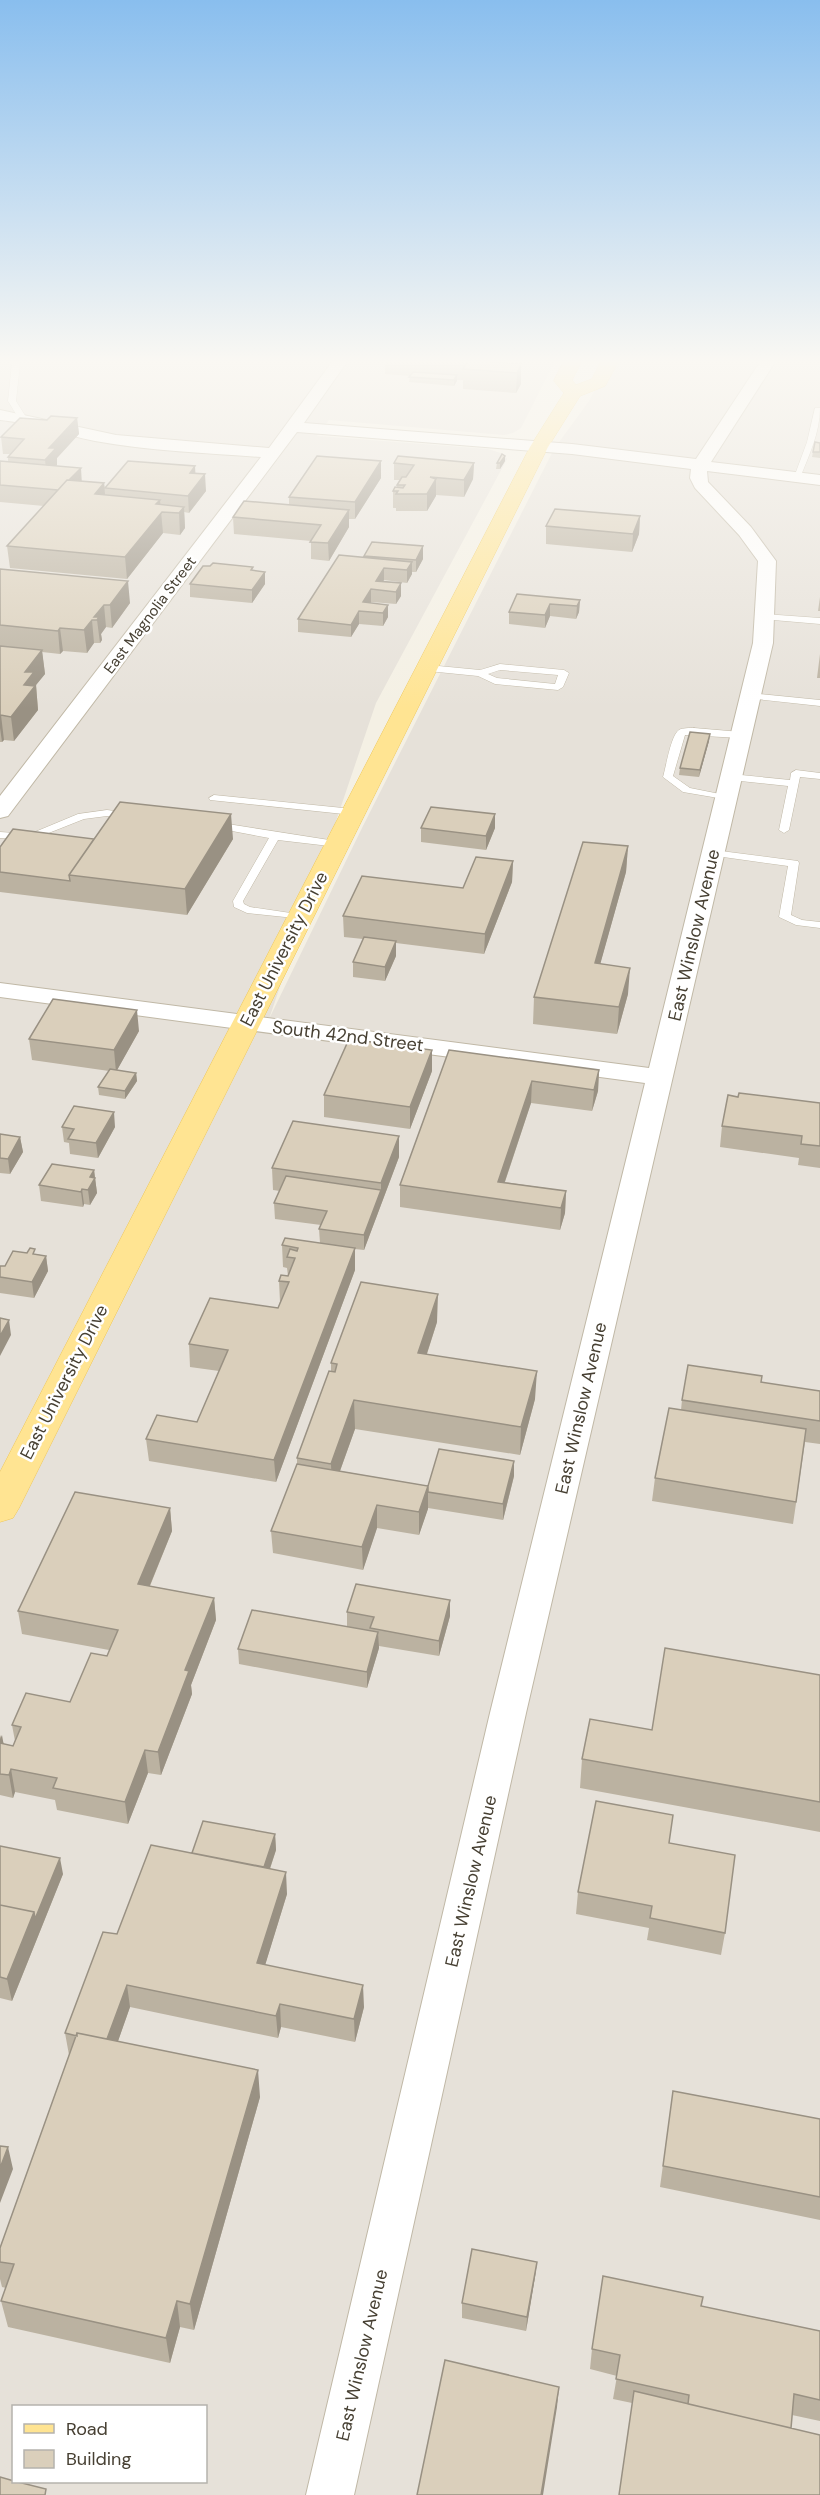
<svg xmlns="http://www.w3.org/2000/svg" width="820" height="2495" viewBox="0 0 820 2495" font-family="'DM Sans',sans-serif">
<rect width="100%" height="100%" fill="#f4f0e4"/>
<path fill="#e6e1d9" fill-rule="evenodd" d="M0 359H556L521 428 513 433 504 435 329 420 317 436 488 449 504 454 507 459 376 703 269 1019 363 826 554 449 589 401 611 359H820V2495H0ZM14 2406H206V2482H14Z"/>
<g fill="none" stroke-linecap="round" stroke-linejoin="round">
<g stroke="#c0b8a6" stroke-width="1">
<path id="lane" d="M11 359H18L20 363 16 401 26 417 22 419H19L8 401 12 363Z
M815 408H820C820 433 809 455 800 478L793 480 807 442Z
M764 614 820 618V624L761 619 760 617Z
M500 664 564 670 569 673 563 687 558 690 495 684 478 676 428 671 423 668 428 665 480 670ZM500 670 558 675 555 684 497 678 488 674Z
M750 693 820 700V706L747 698V694Z
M694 728 741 732 746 735 741 738 685 735 673 776 690 788 730 796V800L683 792 663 777C666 767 671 735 679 730 682 728 690 728 694 728Z
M796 770 820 773V779L800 777 789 830 784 833 779 830 788 786 731 780 726 777 731 774 790 780 791 773Z
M214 795 353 809 358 812 353 815 210 800 209 798Z
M107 810 130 813 135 816 130 819 107 816 84 819 31 840 0 838V832L30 834 78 814Z
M215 822 342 842 343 844 338 847 278 840 243 901 244 904 250 907 304 915V919L247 913 234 907 233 901 269 838 211 827V823Z
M713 850 798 861 799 863 791 915 802 920 820 922V928L796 925 779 917 788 866 709 855 708 853Z"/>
</g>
<g stroke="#c0b8a6" stroke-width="2">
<path id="street" d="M334 359H349L304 423 572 444 696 459 762 359H777L711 462 820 475V485L707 471 708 482 751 527 776 561 773 643 526 1713 354 2495H306L490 1713 645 1083 0 997V983L649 1068 753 643 758 561 739 535 695 488 690 478 691 469 572 454 297 432 8 816 0 818V796L261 457C206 453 150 451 95 441 63 435 33 423 0 420V410L116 435 269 448Z"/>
</g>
<g stroke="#efc757" stroke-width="1">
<path id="primary" d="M565 359H583L572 380 576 385 592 379 602 359H620L605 386 580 396 548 447 19 1508 13 1518 0 1522V1472L530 447 564 393 554 381Z"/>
</g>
<use href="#lane" fill="#fff" fill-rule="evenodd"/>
<use href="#street" fill="#fff" fill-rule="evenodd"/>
<use href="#primary" fill="#ffe492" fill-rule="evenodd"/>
</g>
<path fill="#bbb2a1" d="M385 359H505L503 363 521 364V384L516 393 463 389V380H457L454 386 409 382 410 376 385 374Z
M77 418 79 434 57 458V465L56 466 82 481 104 483 105 488 195 466V473L206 491 189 513 184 512 185 528 180 535 163 533 127 579 10 568 7 546 44 506 0 502V461H8V457L10 454H3L1 437 47 420Z
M820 443V458L812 457 813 452Z
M505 461 500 469H496L497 463Z
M394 463H474L473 479 464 497 436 495 427 511H396V508H393V491L397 488V485L400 480H394Z
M381 478 355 519H349V527L329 561 311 559V541L234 534 233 517 289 505V497Z
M640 516 639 534 632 552 546 544V526Z
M423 546V559L416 572H412V574L407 583 384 580 383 581 401 596 396 604 371 602 370 603 388 617 383 626 359 624 351 637 298 632V619L364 558V556Z
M210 566 265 572V584L252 603 190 597V584Z
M0 569 130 603 112 628 106 627 101 634 102 640 100 643H94L87 653 63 651 60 654 42 652 45 674 36 685 38 710 14 741 4 740 2 742H0Z
M517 594 580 600 579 612 576 619 550 616 545 628 509 624V612Z
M820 597V611H818Z
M820 654V678H817Z
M709 741 699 777 679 775 680 768Z
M421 828H495L486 850 421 842Z
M94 839H233L187 915 0 892V847Z
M628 846 626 872 600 964 628 994 617 1034 533 1024 534 997Z
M513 861 512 882 484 954 396 943V956L385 981 353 977V962L363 939 344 937 343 916 463 888Z
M139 1031 117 1070 136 1073 137 1081 125 1099 99 1095 98 1087 109 1071 32 1060 29 1039Z
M449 1050 599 1070 598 1091 592 1111 531 1103 505 1182 566 1191 565 1213 560 1230 400 1207V1185Z
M432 1071 410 1129 324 1117V1095Z
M738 1097 820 1103V1168L798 1165 799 1158 720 1147 722 1126Z
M62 1127H115L98 1158 70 1154 69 1143 64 1142Z
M0 1134 20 1137 23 1152 10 1174 0 1173Z
M399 1136V1157L364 1250 355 1249V1270L276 1482 149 1461 146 1439 197 1422 219 1371 190 1367 189 1344 278 1308 280 1302 279 1281 288 1276 287 1268 283 1267 282 1245 320 1243 319 1229 321 1225 275 1219 274 1203 280 1191 273 1190 272 1168Z
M94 1170 97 1193 90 1205 84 1204 83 1207 41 1201 39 1185Z
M36 1254 46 1256 48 1271 34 1298 0 1293V1266H5Z
M437 1322 427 1354 535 1399 520 1455 355 1429 340 1471 428 1486 514 1476 503 1520 428 1508 419 1535 377 1528 363 1570 273 1553 271 1531 297 1464V1458L331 1371V1363Z
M761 1383 820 1391V1444L805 1442 793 1524 652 1501 655 1478 681 1410 682 1400Z
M170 1508 172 1531 150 1586 214 1598 216 1620 191 1685 192 1694 161 1775 148 1773 128 1824 57 1810 55 1800 15 1792 13 1798 0 1795V1735L4 1744 13 1746 15 1741 12 1725 70 1702 107 1656 109 1650 22 1634 18 1611Z
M450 1600V1616L439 1656 379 1646V1648L367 1688 239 1664 238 1649 347 1627V1612Z
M820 1675V1832L580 1788 582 1759 652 1730Z
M275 1834 276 1850 270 1869 287 1894 265 1965 364 2007 355 2042 281 2027 278 2038 130 2007 118 2041 260 2097 194 2330 180 2327 170 2363 8 2327 1 2301 6 2288 2 2287 0 2279V2248L69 2055 65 2033 117 1934 192 1853Z
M670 1843 725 1933 721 1955 647 1940 649 1928 576 1914 578 1892Z
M0 1846 63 1874 12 2001 0 1998Z
M673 2091 820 2119V2220L660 2187Z
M537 2262 535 2277 526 2331 462 2318V2303Z
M701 2306 820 2331V2421L792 2415 632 2403 613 2399 617 2376 590 2369 592 2349Z"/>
<path fill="#999183" d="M499 359H505L499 371Z
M521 364V384L516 393 517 373Z
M457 375V381L454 386V380Z
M77 418 79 434 57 458V465L47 476 45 460 49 448Z
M505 456V461L500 469V463Z
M381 461V478L355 519V502Z
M474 463 473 479 464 497V480Z
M195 466 196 483 190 473Z
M81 468 82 485 59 491Z
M205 474 206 491 189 513 188 496Z
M436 479V496L427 511V494Z
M104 483 106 505 95 494Z
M160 500 163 533 127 579 125 557 156 504Z
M184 507 185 528 180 535 179 513Z
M349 510V527L329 561 328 543Z
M640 516 639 534 632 552 633 534Z
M423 546V559L416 572V560Z
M412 562V574L407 583V570Z
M384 568V580L378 590 376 581Z
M265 572V584L252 603V590Z
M128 581 130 603 112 628 110 605Z
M401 583V596L396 604V592Z
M371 589V602L365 612 363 602Z
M580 600 579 612 576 619 577 606Z
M550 604V616L545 628V615Z
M104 605 106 627 101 634 102 640 100 643 97 620 94 617Z
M388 605V617L383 626V613Z
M359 611V624L351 637V625Z
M92 620 94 643 87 653 84 630Z
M60 628 63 651 60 654 58 631Z
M42 650 45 674 36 685 38 710 14 741 11 717 24 685 25 672Z
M1 715 4 740 2 742 0 728V717Z
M710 734 709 741 699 777 700 770Z
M231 814 233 839 187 915 185 889Z
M495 814V828L486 850V836Z
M628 846 626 872 593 990 595 963Z
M513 861 512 882 484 954 485 934Z
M396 941V956L385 981V967Z
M630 968 628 994 617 1034 619 1007Z
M137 1010 139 1031 116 1072 114 1050Z
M432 1050V1071L410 1129V1107Z
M599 1070 598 1091 592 1111 594 1090Z
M136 1073 137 1081 125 1099V1091Z
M532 1081 531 1103 499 1199 498 1182Z
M114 1112 115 1127 98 1158 96 1143Z
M399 1136V1157L364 1250V1235L381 1190V1183Z
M20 1137 23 1152 10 1174 8 1159Z
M94 1170 97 1193 90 1205 88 1190 90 1177Z
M82 1189 84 1204 83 1207 81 1192Z
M566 1191 565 1213 560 1230 561 1208Z
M355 1248V1270L276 1482 274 1460Z
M46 1256 48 1271 34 1298 32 1282Z
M438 1294 437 1322 418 1381V1353Z
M9 1320 11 1335 0 1356V1336Z
M537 1371 535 1399 520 1455 521 1427Z
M354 1400 355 1429 332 1493 331 1464Z
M514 1461V1476L503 1520V1504Z
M428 1486V1509L419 1535V1512Z
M377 1505V1528L363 1570 362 1547Z
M170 1508 172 1531 141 1607 138 1584Z
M214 1598 216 1620 191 1685 192 1694 161 1775 158 1752 185 1670Z
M450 1600V1616L439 1656V1641Z
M378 1632 379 1648 367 1688V1672Z
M2 1735 6 1758 0 1752V1739Z
M145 1750 148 1773 128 1824 125 1802Z
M11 1769 15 1792 13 1798 9 1775Z
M275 1834 276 1850 265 1883 264 1867Z
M60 1858 63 1874 12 2001 7 1979 34 1912Z
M286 1872 287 1894 259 1985 257 1963Z
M127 1985 130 2007 110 2064 106 2042Z
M363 1985 364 2007 355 2042 354 2019Z
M280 2004 281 2027 278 2038 276 2016Z
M258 2070 260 2097 194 2330 190 2304Z
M8 2147 13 2169 0 2203V2168Z
M537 2262 535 2277 526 2331 527 2317Z
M177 2301 180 2327 170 2363 166 2338Z
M559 2387 557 2407 543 2495H541Z"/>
<path fill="#dacfbb" stroke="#999183" stroke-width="1.5" d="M447 359H476L475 361 521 364 517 373 463 369 468 361Z
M413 372 457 375 454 380 409 377Z
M51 416 77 418 49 448H56L45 460 8 457 24 439 1 437 20 418 47 420Z
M815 442 820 443V452H813Z
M502 454 505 456 500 463H497Z
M317 456 381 461 355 502 289 497Z
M398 456 474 463 464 480 430 477 436 479 427 494H396L398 491H393L395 487 403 488 405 485H397L402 477H406L414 465 394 463Z
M0 461 81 468 69 480H67L58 490 0 485Z
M128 461 195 466 190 473 205 474 188 496 105 488Z
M67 480 104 483 95 494 160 500 156 504 184 507 179 513 162 512 125 557 7 546Z
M244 501 349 510 328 543 310 542 321 525 233 517Z
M555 509 640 516 633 534 546 526Z
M372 542 423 546 416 560 364 556Z
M339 555 412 562 407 570 384 568 376 581 401 583 396 592 371 589 363 602 388 605 383 613 359 611 351 625 298 619Z
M213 563 253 567 251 570 265 572 252 590 190 584 203 566H210Z
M0 569 128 581 110 605H104L94 617H99L97 620H92L84 630 60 628 58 631 0 625Z
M517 594 580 600 577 606 550 604 545 615 509 612Z
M0 646 42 650 25 672H34L24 685 35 686 11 717 1 715 0 717Z
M690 732 710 734 700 770 680 768Z
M120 802 231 814 185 889 69 875Z
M431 807 495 814 486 836 421 828Z
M13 829 94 839 69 875 70 881 0 872V847Z
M583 842 628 846 595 963 630 968 619 1007 534 997Z
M476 857 513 861 485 934 343 916 362 876 463 888Z
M364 937 396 941 385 967 353 962Z
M53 999 137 1010 114 1050 29 1039Z
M349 1039 432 1050 410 1107 324 1095Z
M449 1050 599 1070 594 1090 532 1081 498 1182 566 1191 561 1208 400 1185Z
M110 1069 136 1073 125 1091 98 1087Z
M739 1093 820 1103V1146L801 1144 802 1136 722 1126 728 1095 738 1097Z
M74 1106 114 1112 96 1143 68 1139 74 1129 62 1127Z
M293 1121 399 1136 381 1183 272 1168Z
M0 1134 20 1137 8 1159 0 1158Z
M52 1164 94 1170 90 1177 95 1178 88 1190 82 1189 81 1192 39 1185Z
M286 1176 381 1190 364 1235 319 1229 327 1211 274 1203Z
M285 1238 355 1248 274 1460 146 1439 157 1415 197 1422 228 1350 189 1344 210 1298 278 1308 289 1282 279 1281 281 1275 288 1276 295 1258 287 1257 290 1249 297 1251 298 1248 282 1245Z
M30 1248 35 1249 33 1254 46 1256 32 1282 0 1277V1266H5L13 1251 27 1253Z
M361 1282 438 1294 418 1353 537 1371 521 1427 354 1400 331 1464 297 1458 329 1371 335 1372 337 1364 331 1363Z
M0 1318 9 1320 0 1336Z
M688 1365 762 1376 761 1382 820 1391V1421L682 1400Z
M669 1408 806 1429 796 1502 655 1478Z
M439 1449 514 1461 503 1504 428 1492V1486Z
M297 1464 428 1486 419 1512 377 1505 362 1547 271 1531Z
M75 1492 170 1508 138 1584 214 1598 185 1670 189 1671 158 1752 145 1750 125 1802 53 1788 57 1778 11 1769 9 1775 0 1774V1743L13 1746 21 1727 12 1725 26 1693 70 1702 91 1653 107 1656 118 1630 18 1611Z
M356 1584 450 1600 439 1641 370 1628 374 1617 347 1612Z
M252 1610 378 1632 367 1672 238 1649Z
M665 1648 820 1675V1802L582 1759 590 1719 652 1730Z
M596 1801 673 1815 669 1843 735 1855 725 1933 650 1918 652 1906 578 1892Z
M203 1821 275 1834 264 1867 192 1853Z
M151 1845 286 1872 257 1963 363 1985 354 2019 280 2004 276 2016 127 1985 107 2039 77 2033V2036L65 2033 103 1932 117 1934Z
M0 1846 60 1858 35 1919 34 1912 0 1905Z
M0 1905 34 1912 7 1979 0 1977Z
M77 2033 258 2070 190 2304 177 2301 166 2338 1 2301 14 2264 0 2262V2248Z
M673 2091 820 2119V2197L663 2166Z
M0 2146 8 2147 0 2168Z
M472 2249 537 2262 527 2317 462 2303Z
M603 2276 703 2297 701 2306 820 2331V2400L794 2394 791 2428 688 2404 689 2395 616 2379 620 2355 592 2349Z
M445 2360 559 2387 541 2495H417Z
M634 2391 820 2435V2495H619Z
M0 2477 14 2481 46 2489 45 2495H0Z"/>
<linearGradient id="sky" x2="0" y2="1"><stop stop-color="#89beee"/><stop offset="0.51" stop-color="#faf8f3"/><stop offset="1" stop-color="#faf8f3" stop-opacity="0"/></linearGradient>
<rect width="820" height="709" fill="url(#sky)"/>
<g text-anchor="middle" stroke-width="5" stroke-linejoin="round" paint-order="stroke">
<g font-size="15" fill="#474033" stroke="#fff">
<text transform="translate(150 615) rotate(-53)" y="5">East Magnolia Street</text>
</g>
<g font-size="18" fill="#474033" stroke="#fff">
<text transform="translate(694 935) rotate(-77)" y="6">East Winslow Avenue</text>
<text transform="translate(284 949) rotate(-63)" y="6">East University Drive</text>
<text transform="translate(348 1036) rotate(7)" y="6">South 42nd Street</text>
<text transform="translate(64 1382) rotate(-63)" y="6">East University Drive</text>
<text transform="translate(581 1408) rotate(-77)" y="6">East Winslow Avenue</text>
<text transform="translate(471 1881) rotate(-77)" y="6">East Winslow Avenue</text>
<text transform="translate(362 2355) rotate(-77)" y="6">East Winslow Avenue</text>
</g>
</g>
<rect x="12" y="2405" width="195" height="78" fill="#ffffff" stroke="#b5b3ad" stroke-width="1.5"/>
<rect x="24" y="2424" width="30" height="9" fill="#ffe492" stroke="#b5b3ad" stroke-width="1.5"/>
<text x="66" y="2435" font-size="18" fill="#474033">Road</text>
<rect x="24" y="2450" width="30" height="18" fill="#dacfbb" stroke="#b5b3ad" stroke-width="1.5"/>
<text x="66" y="2465" font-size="18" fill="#474033">Building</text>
</svg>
